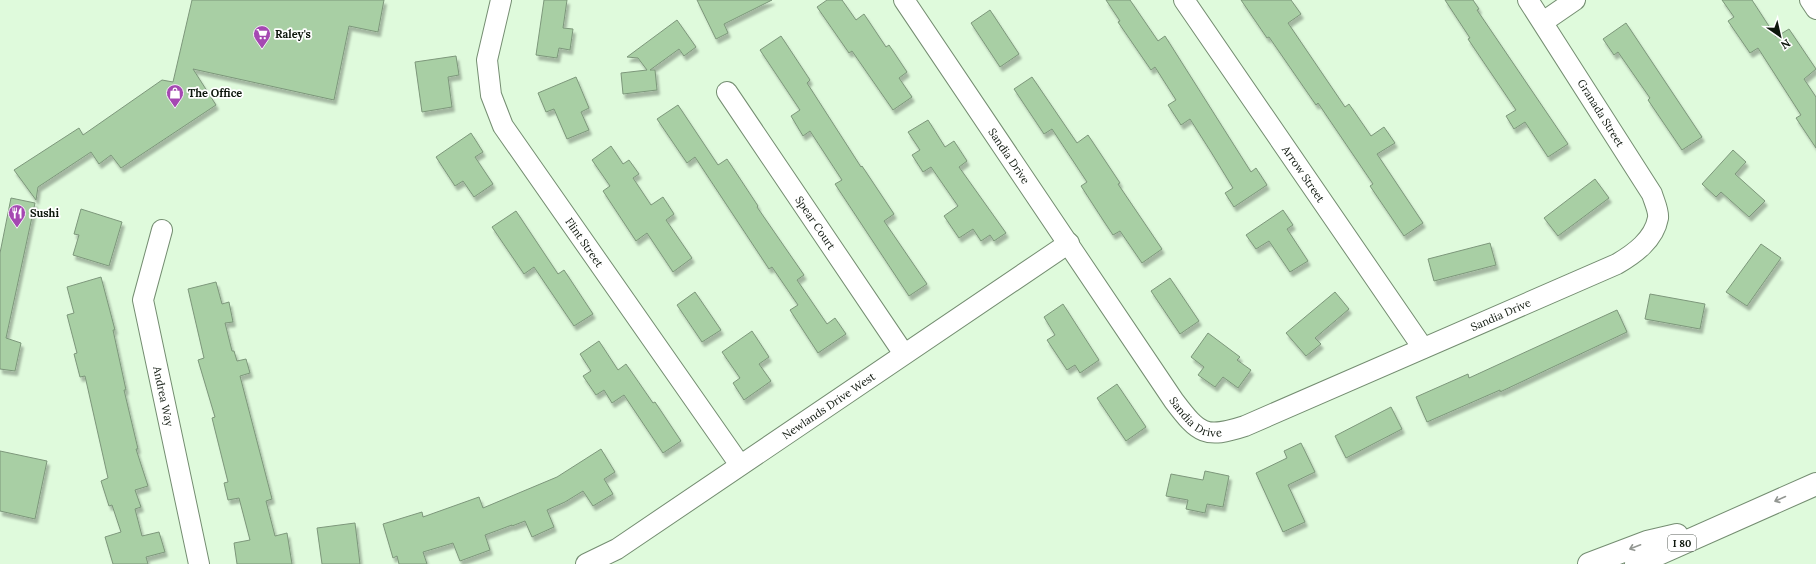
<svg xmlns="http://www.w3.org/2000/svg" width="1816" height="564" viewBox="0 0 1816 564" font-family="Lora,serif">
<defs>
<filter id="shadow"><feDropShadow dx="2.5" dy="4.5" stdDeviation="1" flood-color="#0004"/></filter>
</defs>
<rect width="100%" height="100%" fill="#dffadc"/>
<path fill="#a8cfa4" stroke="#7d977b" filter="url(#shadow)" d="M192 0H384L378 32 349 26 334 100 193 69 216 105 121 168 111 155 99 164 91 152 38 187 36 200 14 170 79 128 83 135 162 80 173 82Z
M544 0H567L563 28 573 29 570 50 559 48 557 58 536 55Z
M697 0H772L724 24 728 33 716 39Z
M827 0H842L856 20 864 14 886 47 889 45 907 72 899 78 912 97 893 110 852 51 849 53 817 7Z
M1106 0H1130L1158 41 1165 36 1251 172 1256 168 1267 185 1234 207 1225 193 1233 188 1211 152 1190 119 1181 125 1168 105 1176 100 1155 67 1151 70 1118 22 1120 21Z
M1241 0H1291L1301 14 1288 23 1345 107 1349 104 1371 136 1384 127 1395 143 1377 154 1423 223 1404 236 1370 186 1373 184 1318 103 1316 105 1269 37 1267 38Z
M1445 0H1473L1479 9 1477 10 1568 144 1548 157 1525 122 1514 129 1506 116 1516 110 1468 39 1470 38Z
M1722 0H1752L1776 37 1789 29 1816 69 1804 79 1816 97V148L1796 118 1801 115 1758 48 1750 53 1728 21 1734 17Z
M990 10 1019 54 1000 67 971 23Z
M677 20 696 47 684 56 679 49 650 70H655L657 90 623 94 621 73 647 70 638 58 627 57Z
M1626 23 1702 137 1682 150 1648 100 1650 98 1618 52 1614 55 1603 39Z
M781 36 810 80 807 83 861 167 862 166 894 214 884 221 927 284 909 296 835 184 842 180 810 131 803 136 791 116 800 110 760 50Z
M456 56 459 75 448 77 452 107 422 112 415 62Z
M576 77 589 108 581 112 589 130 567 139 554 109 546 112 538 93Z
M1032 77 1077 143 1088 135 1120 183 1118 184 1162 249 1142 263 1120 231 1113 235 1103 220 1081 186 1087 182 1052 129 1044 134 1014 89Z
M678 105 718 165 727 159 758 206 757 207 804 275 797 280 827 324 835 318 846 334 818 353 790 310 798 305 772 267 769 269 695 157 687 163 657 119Z
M928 120 945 147 954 141 967 161 959 167 1006 233 994 241 990 235 981 241 973 229 959 238 944 216 958 206 931 167 923 172 912 155 920 150 908 132Z
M471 133 483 152 475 157 493 184 474 197 463 181 455 186 436 157Z
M611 146 623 164 629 160 639 174 633 178 651 205 663 197 674 214 666 220 692 258 673 272 647 233 636 241 603 191 610 186 592 160Z
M1733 150 1746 162 1735 174 1765 201 1749 217 1721 192 1716 197 1702 184Z
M1595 179 1609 198 1558 236 1544 218Z
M11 198 35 203 6 338 21 343 15 371 0 369V253Z
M81 209 122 222 109 266 73 255 79 235 74 234Z
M1283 210 1293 225 1287 229 1308 261 1290 272 1269 241 1256 249 1246 235Z
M516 211 558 274 564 270 593 314 574 326 534 267 524 274 492 227Z
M1490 243 1496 265 1434 281 1428 259Z
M1761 244 1781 258 1747 306 1726 292Z
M101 277 115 330H113L126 390H124L138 449H136L148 486 135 490 141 507 135 509 142 536 159 532 165 552 146 557 148 564H113L105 537 121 532 112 505 109 506 101 481 108 478 85 376 80 377 74 354 77 353 67 315 74 313 67 287Z
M1170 278 1199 321 1180 334 1151 291Z
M216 282 222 304 229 302 233 322 225 323 232 351H234L237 361 246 359 250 373 240 376 272 499 266 501 275 536 287 533 292 564H237L234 543 250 540 239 498 228 500 224 483 228 482 212 418 215 417 198 360 204 358 188 289Z
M695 292 721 330 702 342 677 305Z
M1335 292 1349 309 1315 338 1321 344 1306 356 1286 333Z
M1650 294 1705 304 1700 329 1645 319Z
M1063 304 1099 360 1080 373 1075 365 1067 370 1047 340 1055 335 1044 317Z
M1617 310 1627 332 1500 392V390L1427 422 1416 397 1468 374 1469 378Z
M752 331 769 357 759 364 771 381 744 400 733 383 740 378 722 352Z
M1208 333 1240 357 1237 360 1251 370 1238 388 1223 377 1215 387 1198 375 1204 367 1191 357Z
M599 341 618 370 626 364 653 403 655 402 681 441 663 453 624 395 612 403 604 390 596 395 583 376 591 371 580 354Z
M1117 384 1146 427 1126 441 1097 398Z
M1391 407 1402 429 1346 458 1335 436Z
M1301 443 1315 472 1288 485 1305 522 1283 532 1256 473 1287 458 1284 451Z
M601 449 615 472 604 479 613 494 593 506 583 491 565 502 547 510 554 527 532 537 525 521 512 526V525L485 535 490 550 460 561 453 543 423 552 427 564H399L397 556 393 558 383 524 422 512 423 517 479 497 483 508 557 477Z
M0 451 47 461 35 519 0 511Z
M1205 471 1229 476 1223 507 1207 504 1205 513 1186 509 1188 500 1166 496 1171 474 1203 480Z
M355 523 360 564H322L317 528Z"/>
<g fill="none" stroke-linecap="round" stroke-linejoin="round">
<g stroke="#748d71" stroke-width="22">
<g id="minor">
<path id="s1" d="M501 0 487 60 491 95 503 126 740 465"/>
<path id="s2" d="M904 0 1174 401C1199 434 1205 439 1245 426L1617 264C1634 254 1654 240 1658 218 1659 211 1654 201 1652 194L1528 0"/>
<path id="s3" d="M1184 0 1423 348"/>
<path d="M1810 0 1816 9"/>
<path d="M1543 22 1575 0"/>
<path id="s4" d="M727 92 904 354"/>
<path id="s5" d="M162 230 143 300 199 564"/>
<path id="s6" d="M586 564 617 549 1069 243"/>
</g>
</g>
<g stroke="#748d71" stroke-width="24">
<path id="highway" d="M1589 564 1647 542 1677 535
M1636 564 1816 484"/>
</g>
<use href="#minor" stroke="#fff" stroke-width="20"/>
<use href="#highway" stroke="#fff" stroke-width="22"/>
</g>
<defs><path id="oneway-shaft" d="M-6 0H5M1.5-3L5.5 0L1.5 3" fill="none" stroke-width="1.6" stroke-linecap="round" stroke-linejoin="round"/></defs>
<g stroke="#939792">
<use href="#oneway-shaft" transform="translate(1780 499) rotate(156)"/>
<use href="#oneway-shaft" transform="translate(1635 547) rotate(159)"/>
</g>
<defs>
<g id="supermarket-pin" transform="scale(0.9)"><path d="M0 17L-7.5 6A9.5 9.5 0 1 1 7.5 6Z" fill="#a548b2" stroke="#fff"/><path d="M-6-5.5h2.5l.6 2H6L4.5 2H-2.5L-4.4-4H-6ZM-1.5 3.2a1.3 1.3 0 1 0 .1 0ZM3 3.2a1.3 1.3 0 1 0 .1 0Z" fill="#fff"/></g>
<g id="shop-pin" transform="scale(0.9)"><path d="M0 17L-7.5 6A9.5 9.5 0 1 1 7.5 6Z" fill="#a548b2" stroke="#fff"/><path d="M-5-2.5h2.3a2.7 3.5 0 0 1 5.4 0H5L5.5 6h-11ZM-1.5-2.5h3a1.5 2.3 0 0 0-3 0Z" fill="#fff"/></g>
<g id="restaurant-pin" transform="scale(0.9)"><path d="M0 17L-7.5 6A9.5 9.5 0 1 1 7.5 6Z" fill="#a548b2" stroke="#fff"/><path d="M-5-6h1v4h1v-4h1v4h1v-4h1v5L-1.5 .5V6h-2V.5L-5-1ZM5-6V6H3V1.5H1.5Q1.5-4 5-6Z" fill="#fff"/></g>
</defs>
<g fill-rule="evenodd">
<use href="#supermarket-pin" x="262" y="34"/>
<use href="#shop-pin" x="175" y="93"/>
<use href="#restaurant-pin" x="17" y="213"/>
</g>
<g text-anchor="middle" stroke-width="3.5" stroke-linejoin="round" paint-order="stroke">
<rect fill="#fff" stroke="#565d56" stroke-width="1" x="1668" y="535" width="28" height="16" rx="3"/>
<g font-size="10" font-weight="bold" fill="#0e170d">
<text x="1682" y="547">I 80</text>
</g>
<g font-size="11" font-weight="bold" fill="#0e170d" stroke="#fff" text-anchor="start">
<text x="275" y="38">Raley's</text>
<text x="188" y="97">The Office</text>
<text x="30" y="217">Sushi</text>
</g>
<g font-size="11" fill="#0e170d" stroke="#fff">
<text transform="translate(1601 113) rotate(58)" y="4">Granada Street</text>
<text dy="4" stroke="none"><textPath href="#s2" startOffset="188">Sandia Drive</textPath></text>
<text dy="4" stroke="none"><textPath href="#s3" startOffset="211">Arrow Street</textPath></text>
<text dy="4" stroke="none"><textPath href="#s4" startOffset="158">Spear Court</textPath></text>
<text dy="4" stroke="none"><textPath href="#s1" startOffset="272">Flint Street</textPath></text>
<text dy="4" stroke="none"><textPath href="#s2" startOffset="847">Sandia Drive</textPath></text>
<text dy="4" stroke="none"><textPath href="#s5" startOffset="171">Andrea Way</textPath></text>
<text dy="4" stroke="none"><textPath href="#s6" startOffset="290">Newlands Drive West</textPath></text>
<text dy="4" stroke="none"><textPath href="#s2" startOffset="512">Sandia Drive</textPath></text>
</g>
</g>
<g transform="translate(1780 36) rotate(146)" stroke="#ffffff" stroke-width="3" paint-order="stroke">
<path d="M0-3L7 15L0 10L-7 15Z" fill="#0e170d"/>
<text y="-6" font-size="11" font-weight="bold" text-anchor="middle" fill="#0e170d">N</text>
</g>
</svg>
